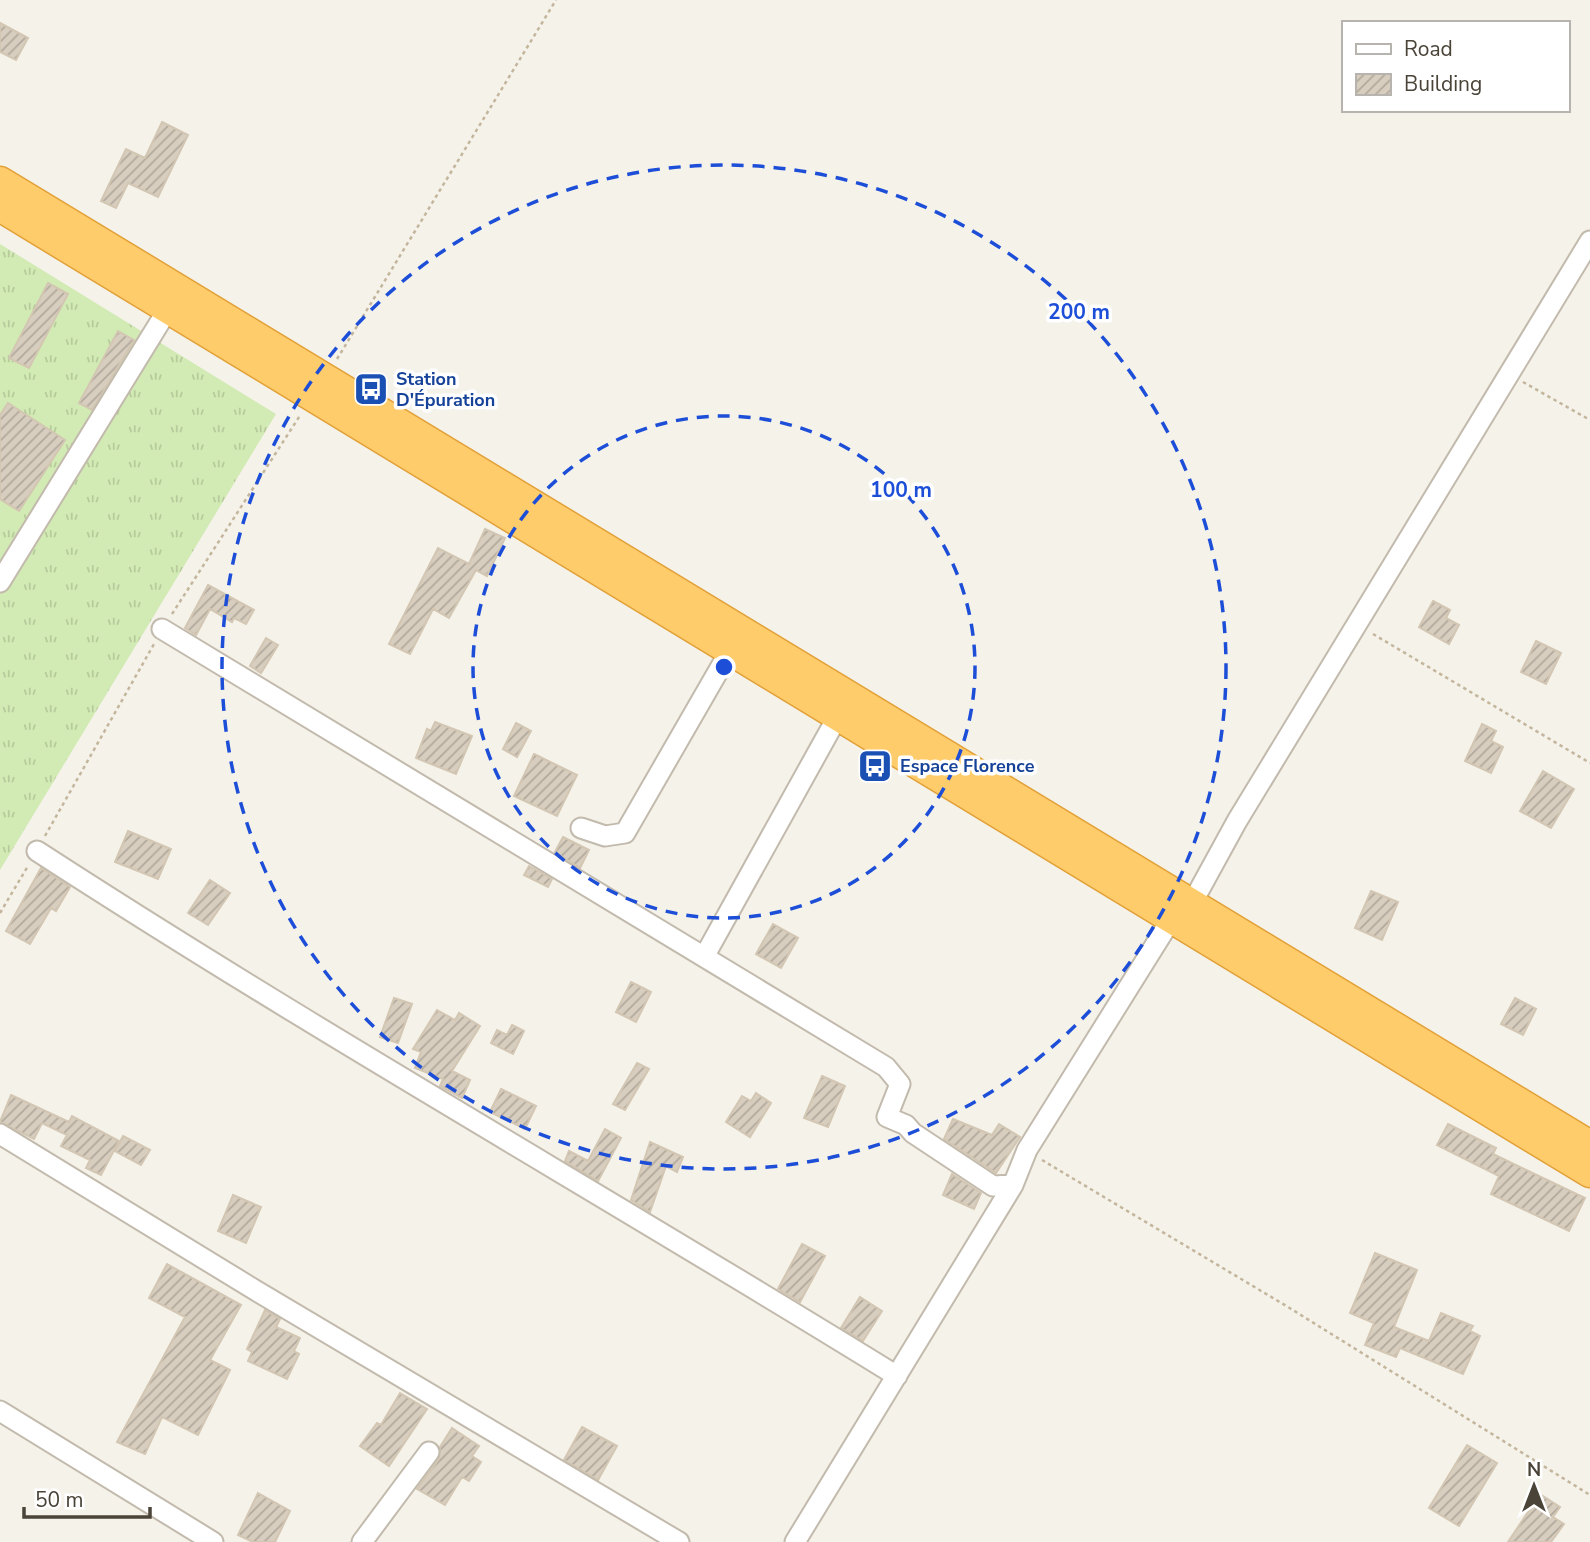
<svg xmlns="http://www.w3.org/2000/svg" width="1590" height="1542" viewBox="0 0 1590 1542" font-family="'Nunito Sans',sans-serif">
<defs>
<pattern id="grass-tufts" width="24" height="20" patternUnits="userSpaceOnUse" patternTransform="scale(1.75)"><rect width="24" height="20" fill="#d2eab3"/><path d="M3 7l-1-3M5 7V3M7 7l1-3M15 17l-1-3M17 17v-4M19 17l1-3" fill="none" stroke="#b6ca9b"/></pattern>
<pattern id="building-hatch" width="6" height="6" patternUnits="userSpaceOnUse" patternTransform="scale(1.75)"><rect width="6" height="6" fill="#d8cebf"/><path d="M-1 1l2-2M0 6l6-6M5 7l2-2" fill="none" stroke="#b1a99c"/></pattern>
</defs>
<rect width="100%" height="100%" fill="#f5f2ea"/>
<path fill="url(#grass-tufts)" d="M0 244 276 414 0 870Z"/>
<path fill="url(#building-hatch)" stroke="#d3c6b2" stroke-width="2" d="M0 23 28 38 16 60 0 52Z
M162 122 188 135 158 197 128 183 116 208 101 201 126 149 145 158Z
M48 283 68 294 29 368 9 358Z
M118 331 134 340 92 410 79 403Z
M8 403 65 440 19 511 0 499V415Z
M485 529 505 538 487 576 476 570 449 618 433 609 410 654 389 644 438 548 469 564Z
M208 585 254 610 246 624 234 618 232 622 210 609 196 635 185 628Z
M1433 601 1450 610 1446 618 1459 625 1449 644 1419 627Z
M266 638 278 645 261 673 250 666Z
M1536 641 1561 653 1546 684 1521 672Z
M435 722 472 736 456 774 416 758 427 729 431 731Z
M516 723 531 731 517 757 503 749Z
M1482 724 1496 731 1491 741 1503 747 1491 773 1465 761Z
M534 754 577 775 557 816 514 796Z
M1543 771 1574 789 1551 828 1520 811Z
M128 831 171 849 158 879 115 862Z
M563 837 589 850 580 868 555 852Z
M529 866 552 879 548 887 524 875Z
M41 868 70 887 56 911 51 908 30 944 6 931Z
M210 880 230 893 208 925 188 913Z
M1371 891 1398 902 1382 940 1355 928Z
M773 924 798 938 781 968 756 954Z
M631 982 651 992 636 1022 616 1012Z
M394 998 412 1004 398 1043 380 1037Z
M1515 998 1536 1009 1523 1035 1501 1024Z
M437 1010 455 1020 459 1013 480 1026 452 1071 470 1080 462 1098 440 1086 443 1079 415 1068 421 1052 413 1049Z
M512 1025 524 1031 513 1054 491 1043 497 1030 507 1035Z
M637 1063 649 1069 625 1110 613 1104Z
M822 1076 845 1086 828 1127 804 1118Z
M501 1089 536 1106 525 1129 490 1112Z
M756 1093 771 1103 750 1137 726 1122 742 1096 751 1101Z
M11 1095 69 1122 72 1116 119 1141 101 1175 86 1168 90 1160 61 1146 67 1135 42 1123 34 1139 0 1122Z
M953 1119 992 1135 999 1124 1020 1137 996 1173 944 1139Z
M1448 1124 1496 1148 1493 1154 1585 1198 1569 1231 1491 1194 1499 1176 1437 1145Z
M605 1129 621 1138 598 1181 565 1161 569 1151 588 1161Z
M123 1136 150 1150 141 1165 115 1151Z
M650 1142 683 1157 677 1172 666 1166 650 1212 631 1200Z
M952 1174 981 1193 974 1209 943 1195Z
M233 1195 261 1207 246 1243 218 1231Z
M802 1244 825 1256 800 1302 778 1289Z
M1375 1253 1417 1270 1394 1327 1429 1341 1441 1313 1473 1326 1470 1331 1480 1336 1463 1374 1400 1348 1396 1357 1365 1345 1374 1323 1350 1313Z
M167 1264 241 1305 210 1360 230 1370 198 1435 162 1417 145 1454 117 1442 185 1317 149 1298Z
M860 1297 882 1311 863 1341 841 1328Z
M265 1310 280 1319 276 1327 300 1338 294 1351 299 1354 287 1379 248 1361 252 1352 247 1349Z
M400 1393 427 1409 389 1466 360 1446 377 1423 381 1425Z
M582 1427 617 1446 598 1480 564 1460Z
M452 1428 479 1446 472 1456 481 1462 469 1481 462 1477 445 1505 417 1489 439 1459 440 1447Z
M1467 1445 1497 1463 1459 1526 1429 1508Z
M258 1493 290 1511 275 1542H253L238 1535Z
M1540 1494 1560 1507 1553 1517 1564 1524 1551 1542H1508Z"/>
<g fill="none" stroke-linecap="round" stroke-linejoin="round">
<g stroke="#c2baac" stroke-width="23">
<path id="minor" d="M0 582 168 309
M162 629 886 1067 900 1084 887 1117 906 1125 913 1133 993 1186 1013 1185
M581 828 605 836 625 833 731 649
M37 851C319 1034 611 1199 897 1376
M1191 905 1237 821 1590 241
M704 957 839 714
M0 1134 255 1290 679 1542
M0 1411 213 1542
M362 1542 429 1452
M795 1542 1013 1185 1027 1150 1172 918"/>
</g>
<g stroke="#e2a138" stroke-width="33">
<path id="highway" d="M0 182 1590 1146
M0 206 1590 1172"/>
</g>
<path stroke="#c4b69d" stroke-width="2.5" stroke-dasharray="3.5 3.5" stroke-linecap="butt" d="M337 359 556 0
M1523 382 1590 420
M172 614 301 414
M1373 634 1590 763
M45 836 154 644
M0 913 28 866
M1042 1160 1288 1307 1590 1495"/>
<use href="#minor" stroke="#fff" stroke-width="19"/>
<use href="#highway" stroke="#ffcc6c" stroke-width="30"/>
</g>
<g fill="none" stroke="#1d4ed8" stroke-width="3.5" stroke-dasharray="12 9">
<circle cx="724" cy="667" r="251"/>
<circle cx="724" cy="667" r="502"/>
</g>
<defs>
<g id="bus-square" transform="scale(1.75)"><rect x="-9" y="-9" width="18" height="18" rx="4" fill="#1a4fb4" stroke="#fff"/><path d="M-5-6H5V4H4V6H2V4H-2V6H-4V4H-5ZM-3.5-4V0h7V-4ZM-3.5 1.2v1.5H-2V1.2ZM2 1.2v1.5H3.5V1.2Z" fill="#fff"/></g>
</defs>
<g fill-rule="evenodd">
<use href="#bus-square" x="371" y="389"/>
<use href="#bus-square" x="875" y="766"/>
</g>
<g text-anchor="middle" stroke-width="7" stroke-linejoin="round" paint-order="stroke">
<g font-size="18" font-weight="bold" fill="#164399" stroke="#fff" text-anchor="start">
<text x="396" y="385">Station<tspan x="396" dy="21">D'Épuration</tspan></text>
<text x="900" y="772">Espace Florence</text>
</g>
</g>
<circle cx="724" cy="667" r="10" fill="#1d4ed8" stroke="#fff" stroke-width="3.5"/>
<g font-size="21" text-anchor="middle" font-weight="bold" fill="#1d4ed8" stroke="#fff" stroke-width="7" stroke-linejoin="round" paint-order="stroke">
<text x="1079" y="319">200 m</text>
<text x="901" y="497">100 m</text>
</g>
<rect x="1342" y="21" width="228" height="91" fill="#ffffff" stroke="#b7b4af" stroke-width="2"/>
<rect x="1356" y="44" width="35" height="10" fill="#ffffff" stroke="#b7b4af" stroke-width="2"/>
<text x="1404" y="56" font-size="21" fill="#4a4338">Road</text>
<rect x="1356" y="74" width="35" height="21" fill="url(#building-hatch)" stroke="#b7b4af" stroke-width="2"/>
<text x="1404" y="91" font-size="21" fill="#4a4338">Building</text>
<g transform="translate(1534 1486)" stroke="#ffffff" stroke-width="5" paint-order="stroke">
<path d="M0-5L12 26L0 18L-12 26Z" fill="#4a4338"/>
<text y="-10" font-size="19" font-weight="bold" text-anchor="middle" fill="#4a4338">N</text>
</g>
<path d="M24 1507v10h126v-10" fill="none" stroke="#4a4338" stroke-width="3.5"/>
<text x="35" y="1507" font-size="21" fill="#4a4338" stroke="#ffffff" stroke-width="5" paint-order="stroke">50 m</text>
</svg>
